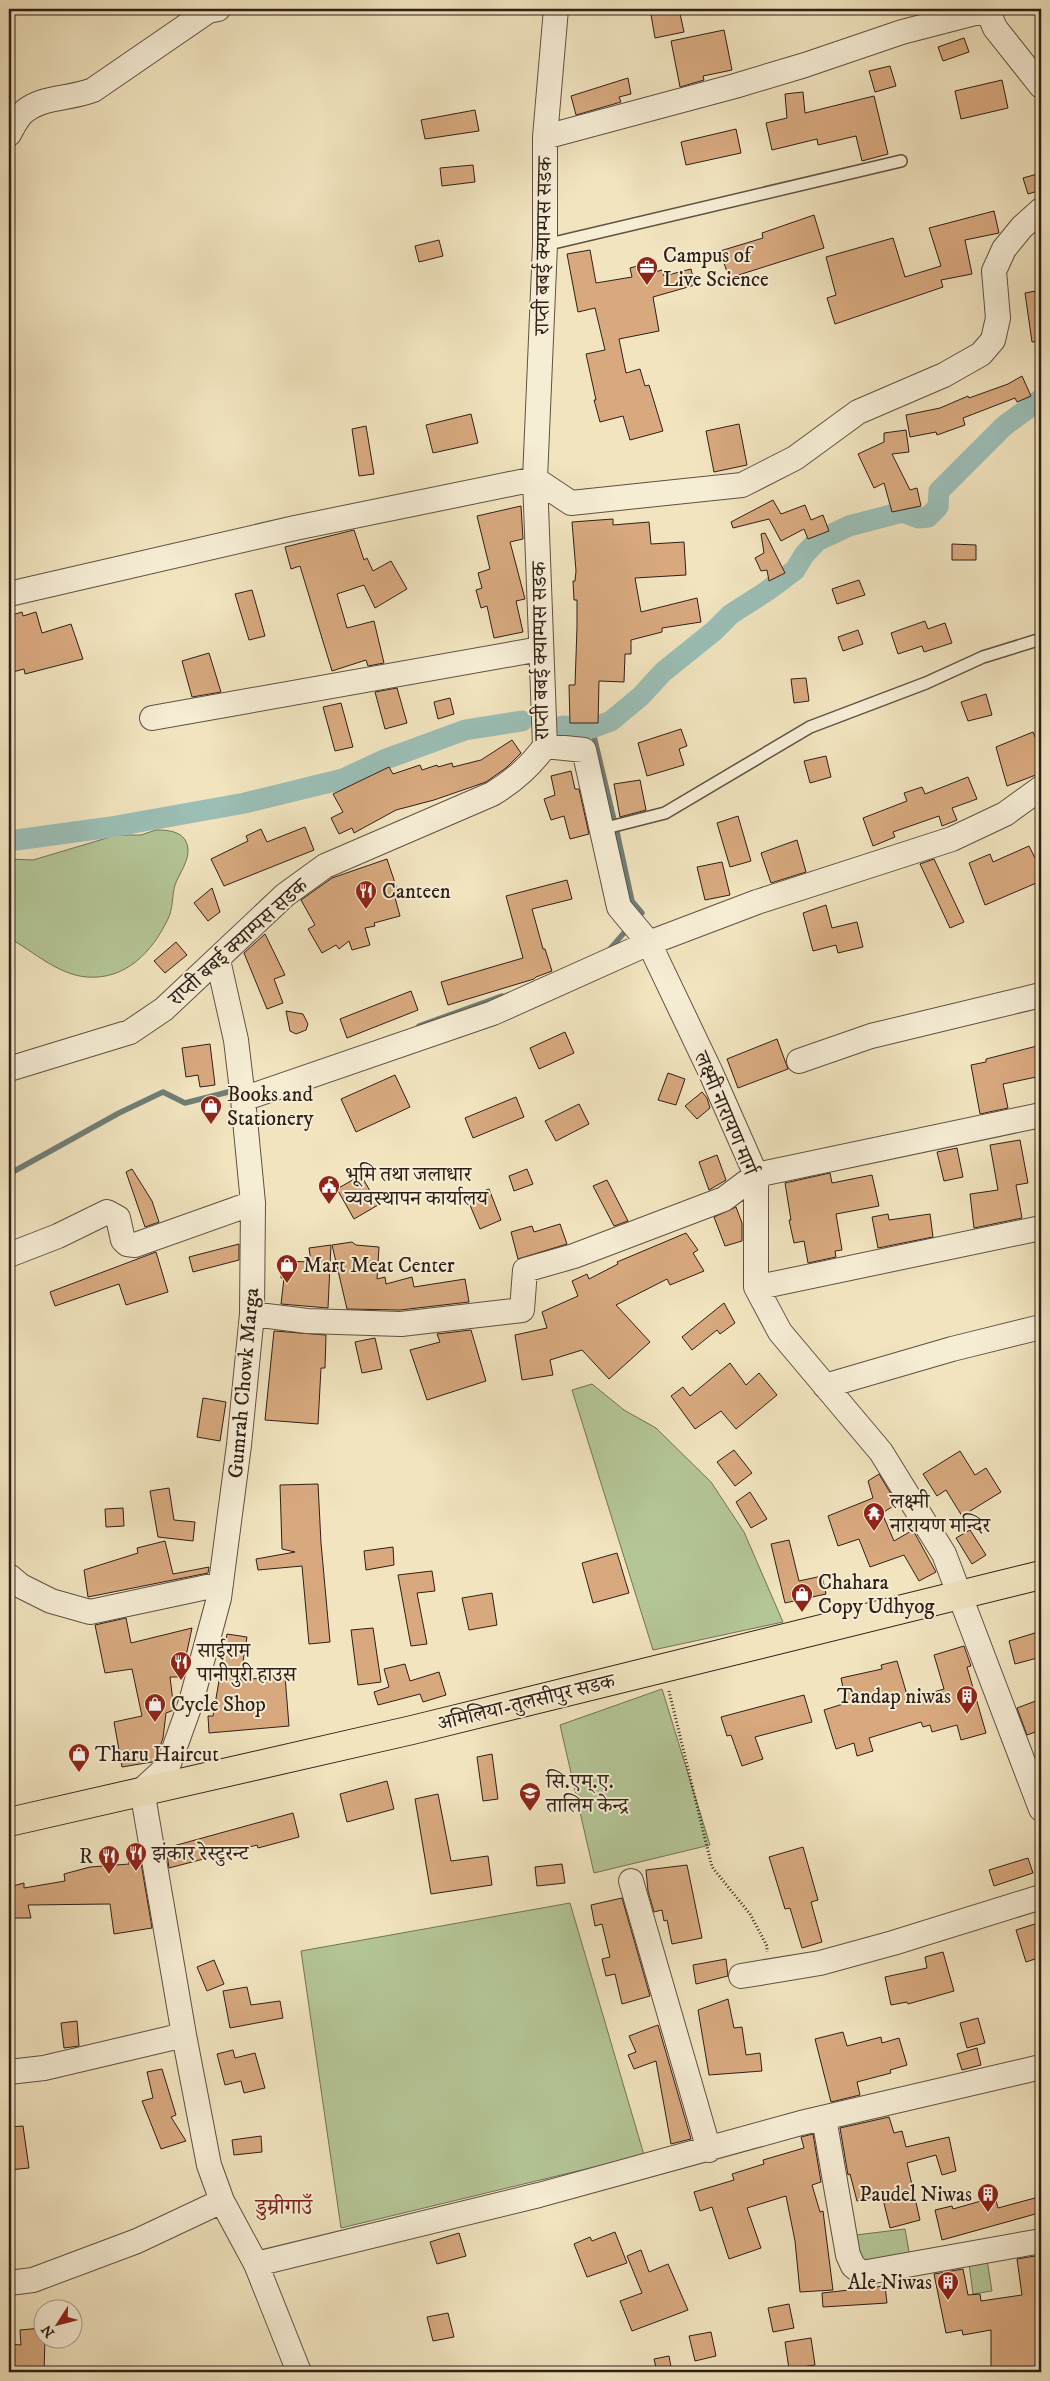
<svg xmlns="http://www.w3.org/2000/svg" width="1050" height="2381" viewBox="0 0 1050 2381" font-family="'IM FELL DW Pica','Noto Serif Devanagari',serif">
<rect width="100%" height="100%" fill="#f1e4bf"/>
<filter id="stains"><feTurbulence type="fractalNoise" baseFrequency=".004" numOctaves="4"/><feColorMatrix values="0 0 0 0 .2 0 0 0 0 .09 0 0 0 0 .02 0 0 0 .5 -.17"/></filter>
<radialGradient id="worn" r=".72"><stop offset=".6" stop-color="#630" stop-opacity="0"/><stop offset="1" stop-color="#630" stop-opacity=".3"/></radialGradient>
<path fill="#b4c596" stroke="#727257" d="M156 830C171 830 186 832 188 849 189 861 179 874 175 885 172 896 173 909 168 919 152 952 126 980 87 977 58 975 33 951 9 938V859L33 860 117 835H141Z
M592 1384 624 1410 656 1428 711 1482 744 1532 783 1622 653 1650 572 1390Z
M662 1689 710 1845 594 1873 560 1725Z
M570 1903 644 2155 341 2228 301 1951Z
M905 2229 910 2257 863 2265 856 2235Z
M987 2260 992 2291 973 2294 969 2263Z"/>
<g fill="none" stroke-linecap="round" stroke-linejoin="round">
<path stroke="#707e76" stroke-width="5.5" d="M592 728 614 820
M617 832 632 901 642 913
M609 950 623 934
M419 1026 502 996
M9 1174 119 1113 163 1092 185 1103 232 1091"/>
<path stroke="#9bbeb5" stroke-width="21" d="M562 726 592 728 611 721 641 696 663 672 714 631 731 614 767 591 795 570 804 555 817 541 849 526 902 512 919 518 928 517 938 507 939 491 1004 426 1041 399
M9 841 111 827 245 803 343 779 386 759 465 730 522 721"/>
</g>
<path fill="#d8a97f" stroke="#301f18" d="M650 9H679L684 32 655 38Z
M724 30 732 70 703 76 704 80 680 87 671 41Z
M964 38 969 52 943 61 938 47Z
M890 66 896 86 875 92 869 71Z
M628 78 631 94 619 97 621 102 576 115 571 96Z
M1002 80 1008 108 961 119 955 91Z
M803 92 805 113 874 96 888 154 862 161 856 136 818 145 817 139 772 150 766 123 787 118 785 94Z
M475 110 479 131 425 139 421 120Z
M736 129 741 153 686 165 681 142Z
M473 165 475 182 442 186 440 168Z
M1041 173V190L1028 194 1023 178Z
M994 211 999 233 965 240 972 274 941 280 943 287 835 324 827 298 836 295 826 257 893 238 905 277 941 266 929 228Z
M814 215 824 248 729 278 720 251 763 238 762 233Z
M439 240 443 256 419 262 415 246Z
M590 250 596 283 632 277 630 268 652 262 655 272 662 270 664 276 691 269 695 285 653 297 659 331 619 339 626 373 640 369 645 386 649 385 663 431 630 440 623 416 600 422 594 400H596L586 354 605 350 595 308 578 312 567 254Z
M1041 290V341L1032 342 1025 293Z
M1022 376 1031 396 1017 402 1015 398 963 418 965 425 937 435 936 432 910 437 906 415 940 408 968 396 969 398 1008 384Z
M471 414 478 443 433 453 426 425Z
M739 424 747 465 714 472 706 431Z
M366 426 374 474 359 476 352 429Z
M906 430 909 452 892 454 910 490 917 488 921 506 892 512 884 483 874 488 858 454 884 442V433Z
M773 500 781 514 805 505 811 520 823 515 829 531 808 539 804 529 781 541 769 519 733 528 731 522Z
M521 506 523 539 510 542 525 599 516 601 523 632 494 638 487 606 481 608 476 590 482 588 478 573 490 569 477 516Z
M613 519V525L649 522 651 544 684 542 686 575 635 578 641 612 697 598 701 622 662 628V632L631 640V654H625L624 682 599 681 598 723H570L569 685H575L577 627V600H574L573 581H575L576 571 572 522Z
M354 530 364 560 367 558 373 571 391 561 407 589 375 608 364 585 337 594 347 628 374 621 384 663 368 666 366 660 332 671 300 566 291 569 285 547Z
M765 533 785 573 769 581 767 570 761 571 755 558 764 553 761 534Z
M952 544 976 545V560H952Z
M859 580 865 595 837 604 832 589Z
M252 590 265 636 249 640 235 594Z
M22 612 23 616 36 612 42 633 71 624 83 659 25 674 24 669 9 673V616Z
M925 621 928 629 945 623 952 643 924 652 922 646 898 654 891 633Z
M858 630 863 644 843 651 838 637Z
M209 653 221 692 192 697 182 661Z
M806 678 809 701 794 703 791 679Z
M397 688 407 723 385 729 375 692Z
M986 694 992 715 968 721 961 702Z
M450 698 454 714 438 719 434 702Z
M341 703 353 747 335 751 323 707Z
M681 729 687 746 679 749 684 765 647 776 638 743Z
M1033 732 1041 751V773L1007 786 996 747Z
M512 740 521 753 506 768 486 782 434 800 396 810 354 833 352 828 339 834 331 818 343 812 333 794 389 767 393 774 420 765 422 770 437 765 438 767 452 763 453 767 481 760Z
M826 756 831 777 810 783 804 761Z
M571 771 575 789H579L589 834 570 839 564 816 551 820 544 799 555 795 551 776Z
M968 777 977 799 952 808 957 820 942 826 939 816 893 832 895 837 873 846 863 818 907 801 904 793 922 787 925 794Z
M640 780 646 810 620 817 614 784Z
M738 816 751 861 730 867 717 823Z
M305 827 314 850 224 886 211 859 248 841 246 836 261 829 267 842Z
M797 840 806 872 771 883 761 853Z
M1029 846 1035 858 1041 855V881L985 905 969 863 990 854 993 862Z
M387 859 397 889 393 890 400 916 374 923 375 926 365 928 370 945 352 950 349 941 339 949 336 945 322 953 308 929 315 925 301 900 332 878Z
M934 859 964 922 950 928 920 864Z
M722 862 730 895 705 900 697 867Z
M567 880 572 899 532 909 543 949H545L552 971 536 977 534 979 448 1005 441 982 523 958 506 896Z
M212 888 220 912 208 921 194 903Z
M826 905 832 928 857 922 863 947 838 953 836 945 813 951 803 913Z
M265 934 285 975 274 979 283 1003 267 1009 244 953Z
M176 942 187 955 165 973 154 961Z
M411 991 418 1010 347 1038 340 1019Z
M286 1011 303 1014 308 1024 306 1030 296 1034 290 1031Z
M565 1032 574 1053 539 1069 530 1048Z
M777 1039 788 1069 738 1088 727 1059Z
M210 1044 215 1085 200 1087 198 1075 186 1077 182 1048Z
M1041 1045V1076L1003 1084 1008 1108 980 1114 971 1065 986 1062V1059Z
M668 1073 685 1079 676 1105 658 1100Z
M395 1075 410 1107 356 1132 341 1099Z
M702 1092 707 1098 710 1108 697 1119 685 1106Z
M516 1097 524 1117 473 1138 465 1118Z
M579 1104 589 1124 556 1141 545 1121Z
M1020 1140 1028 1183 1016 1185 1022 1218 974 1228 970 1194 998 1190 990 1145Z
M957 1148 963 1177 944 1181 937 1152Z
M717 1155 726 1180 709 1190 699 1162Z
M132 1169 152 1201 159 1222 145 1227 126 1172Z
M527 1169 533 1184 514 1191 509 1176Z
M830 1173 832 1183 872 1175 879 1206 836 1214 842 1250 835 1251 836 1257 808 1263 804 1241 794 1243 789 1220H791L785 1183Z
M361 1175 378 1205 354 1219 337 1189Z
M607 1180 628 1221 614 1226 593 1186Z
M489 1189 501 1220 480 1229 467 1198Z
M736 1207 742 1223V1241L725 1246 714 1217Z
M888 1214 889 1220 930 1214 933 1237 878 1248 872 1217Z
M560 1224 567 1244 518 1259 511 1232 532 1226 534 1232Z
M686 1233 698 1250 693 1253 704 1271 670 1285 667 1279 616 1305 650 1342 609 1379 582 1350 550 1360 553 1375 522 1380 515 1335 547 1328 542 1312 578 1296 572 1281 587 1274 589 1279 618 1264 617 1262Z
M352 1242 356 1245 379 1247 377 1279 385 1277 386 1284 412 1277 414 1287 465 1279 469 1302 400 1310 347 1309 332 1245Z
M239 1244V1260L193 1272 189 1257Z
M331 1245 328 1308 281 1304 284 1278H281L282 1261 311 1262 309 1248Z
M156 1252 168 1292 126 1305 119 1284 55 1306 50 1292Z
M724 1303 735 1323 720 1334 717 1330 692 1350 682 1337Z
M471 1330 486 1381 427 1400 410 1350 440 1342 437 1334Z
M274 1331 326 1335 325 1368H321L318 1424 265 1420Z
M375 1338 382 1369 362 1373 355 1342Z
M730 1363 746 1385 759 1373 777 1395 736 1429 721 1411 695 1429 671 1396 683 1387 690 1396Z
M203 1398 226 1402 220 1441 197 1437Z
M734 1450 752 1473 735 1486 717 1462Z
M960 1451 975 1475 986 1468 1001 1492 962 1516 946 1490 937 1496 923 1474Z
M879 1474 897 1504 882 1513 894 1541 913 1530 936 1572 919 1581 904 1555 870 1567 859 1539 838 1546 828 1516 873 1498 868 1481Z
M318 1484 321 1543 330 1642 309 1644 302 1566 258 1570 256 1559 295 1552 282 1549 280 1485Z
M169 1488 174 1520 195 1522 193 1541 158 1537 150 1491Z
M750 1492 767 1519 751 1528 736 1502Z
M123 1508 124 1526 106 1527 105 1509Z
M970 1530 986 1555 972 1564 956 1538Z
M789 1540 799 1581 822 1576 826 1594 785 1603 771 1544Z
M165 1541 173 1574 209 1567 208 1573 88 1597 84 1570 138 1553 137 1548Z
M393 1547 394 1565 366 1570 364 1551Z
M617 1553 629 1593 593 1603 582 1563Z
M432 1571 435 1591 417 1593 427 1644 411 1646 398 1575Z
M492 1593 497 1625 469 1630 462 1598Z
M126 1618 131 1643 192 1628 186 1656 178 1677H170L174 1710 166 1713 163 1738 156 1758 152 1762 122 1767 114 1722 142 1716 132 1669 105 1673 95 1625Z
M373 1628 381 1682 358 1685 351 1630Z
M1038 1632 1041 1657 1015 1664 1009 1641Z
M227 1634 247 1637 240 1680 285 1676 289 1726 209 1733 208 1716H213Z
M964 1646 971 1666 967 1667 986 1733 961 1740 957 1725 932 1732 930 1725 923 1727 921 1722 869 1738 873 1751 857 1756 854 1743 836 1749 824 1710 846 1703 841 1678 882 1669 881 1665 897 1661 908 1698H912L944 1689 934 1655Z
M405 1664 410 1681 439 1672 446 1695 423 1702 420 1694 378 1705 374 1692 389 1687 384 1669Z
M804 1695 812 1722 755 1737 763 1759 742 1766 731 1735 727 1736 721 1717Z
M1041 1699V1730L1027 1735 1017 1708Z
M492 1754 498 1799 483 1801 477 1757Z
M387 1781 394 1809 347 1822 340 1794Z
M438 1794 451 1861 488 1856 492 1885 431 1894 415 1799Z
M293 1813 299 1837 258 1848 257 1845 169 1868 166 1848Z
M803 1847 818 1900 811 1902 822 1942 802 1948 790 1908 785 1909 769 1857Z
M140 1857 152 1928 114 1934 110 1904 28 1905 31 1918H9V1887L24 1883V1888L65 1881 64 1874 90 1867 129 1864 128 1858Z
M1028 1858 1033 1873 994 1886 989 1870Z
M562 1864 565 1883 537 1886 535 1867Z
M687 1865 702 1938 672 1944 667 1920 664 1921 662 1910 654 1912 648 1891 646 1870Z
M622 1898 650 1996 622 2004 615 1974 606 1976 602 1959 610 1957 602 1924 595 1926 591 1905Z
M1041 1922V1957L1026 1962 1016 1930Z
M943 1952 954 1991 908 2004 907 2002 891 2005 885 1977 927 1968 925 1957Z
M726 1959 728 1976 696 1984 693 1965Z
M214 1960 224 1984 207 1991 197 1967Z
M247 1987 251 2005 280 2001 283 2018 230 2028 223 1991Z
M728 1999 734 2028 742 2027 746 2055 760 2053 762 2071 709 2075 698 2010Z
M978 2018 985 2043 967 2048 960 2023Z
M77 2021 79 2046 64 2048 61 2023Z
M658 2025 691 2139 671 2144 656 2061 634 2069 628 2055 636 2052 629 2036Z
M843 2032 847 2046 881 2037 882 2043 899 2038 907 2065 890 2070 891 2073 857 2082 860 2095 831 2102 815 2039Z
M977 2048 981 2065 962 2070 957 2054Z
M233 2050 235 2058 255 2053 265 2088 244 2093 241 2081 225 2085 217 2054Z
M162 2069 176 2115 171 2117 186 2141 161 2149 142 2101 153 2098 147 2072Z
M889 2117 894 2133 902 2131 906 2147 949 2137 956 2171 942 2175 936 2155 907 2163 920 2220 890 2228 882 2195 857 2201 850 2174 848 2175 840 2128Z
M23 2126 29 2168 9 2170V2127Z
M813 2134 821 2182 812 2185 820 2212 823 2211 833 2290 800 2292 795 2241 786 2196 747 2208 761 2248 729 2259 712 2207 700 2211 694 2192 734 2180 732 2174 764 2164 763 2160 804 2148 801 2137Z
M261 2136 262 2152 234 2155 232 2140Z
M995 2197 998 2208 1035 2198 1039 2213 942 2240 935 2210 952 2206 953 2209Z
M615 2232 627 2263 587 2277 574 2244 590 2237 592 2241Z
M459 2233 466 2256 437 2264 430 2242Z
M641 2250 649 2272 668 2264 688 2310 632 2331 620 2301 642 2293 627 2256Z
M1041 2255V2372H991V2330L963 2335 962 2330 946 2333 934 2274 963 2269 968 2295 980 2294 981 2301 1022 2295 1017 2259Z
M885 2286 887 2303 823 2307 822 2293Z
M789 2304 794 2328 773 2332 768 2308Z
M448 2313 454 2337 433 2341 427 2317Z
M42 2328V2338H45L44 2372H9V2344L21 2345 20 2330Z
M711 2332 716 2356 695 2361 689 2336Z
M811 2338 815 2365 789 2369 785 2342Z
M669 2356 672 2372H657L654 2359Z"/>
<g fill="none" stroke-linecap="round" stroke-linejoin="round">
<g stroke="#605042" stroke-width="14">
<path id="lane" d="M545 245 901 161
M602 829 665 813 810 727 926 683 983 657 1041 639"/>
</g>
<g stroke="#605042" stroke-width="26">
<path id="street" d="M987 9 995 28 1041 86
M9 134C13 127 18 116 25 111 44 96 71 99 93 90L208 11 218 9
M545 137 735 86 805 65 902 32 987 10
M9 594 295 528 535 479 571 503 742 485 795 458 858 412 944 375 981 354 993 340 998 318 994 271 1004 249 1022 227 1041 210
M152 718 540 649
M545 746 584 750 619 907 649 943 711 1073 756 1175V1287L780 1332 881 1452 944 1554 1041 1809
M218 960 236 1040 243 1099 253 1203 252 1314 239 1445 219 1598 191 1702 168 1766 142 1790 184 2035 209 2165 222 2201 256 2264 299 2372
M799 1061 871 1036 1041 995
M9 1069 130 1032 164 1009 285 895 325 866 492 794C514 781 530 767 545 746L535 479 545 245V137L556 9
M243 1099 493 1013 649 943 757 902 952 839 1005 814 1041 788
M9 1255 58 1236 107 1212 118 1218 123 1240 127 1244 135 1245 253 1203
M759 1287 1041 1228
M252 1314 307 1321 401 1324 522 1310 525 1270 574 1256 724 1199 756 1175 1041 1115
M825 1386 952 1349 1041 1327
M9 1576 21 1586 51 1601 90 1612 221 1584
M631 1881 709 2150
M741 1976 820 1963 893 1943 1041 1897
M9 2072 44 2068 184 2035
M824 2118 848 2255 853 2266 862 2273 1041 2241
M256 2264 539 2195 801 2123 1041 2067
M9 2283 33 2280 137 2241 222 2201"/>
</g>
<g stroke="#301f18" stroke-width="30">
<path id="primary" d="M9 1822 412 1730 1041 1575"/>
</g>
<path stroke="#301f18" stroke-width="3" stroke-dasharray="1 2.5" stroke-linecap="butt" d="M669 1691 712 1867 750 1914 767 1946V1952"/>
<use href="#lane" stroke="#f6edd5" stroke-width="11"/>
<use href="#street" stroke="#f6edd5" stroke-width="24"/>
<use href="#primary" stroke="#f1e4bf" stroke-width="28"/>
</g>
<defs>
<g id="office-pin" transform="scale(1.125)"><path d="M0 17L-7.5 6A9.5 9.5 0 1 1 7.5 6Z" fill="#8f2418" stroke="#f6edd5"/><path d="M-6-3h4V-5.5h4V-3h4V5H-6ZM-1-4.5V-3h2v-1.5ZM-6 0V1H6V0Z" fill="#fff"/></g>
<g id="restaurant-pin" transform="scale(1.125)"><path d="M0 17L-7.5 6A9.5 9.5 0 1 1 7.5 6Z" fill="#8f2418" stroke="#f6edd5"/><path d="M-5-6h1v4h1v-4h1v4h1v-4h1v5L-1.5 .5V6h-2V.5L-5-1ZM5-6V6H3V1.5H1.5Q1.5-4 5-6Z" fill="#fff"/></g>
<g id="shop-pin" transform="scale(1.125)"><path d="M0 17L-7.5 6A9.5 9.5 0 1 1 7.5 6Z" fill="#8f2418" stroke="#f6edd5"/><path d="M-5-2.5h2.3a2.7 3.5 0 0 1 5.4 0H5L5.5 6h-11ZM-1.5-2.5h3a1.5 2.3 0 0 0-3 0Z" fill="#fff"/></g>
<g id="civic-pin" transform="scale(1.125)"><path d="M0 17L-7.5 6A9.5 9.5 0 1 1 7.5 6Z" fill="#8f2418" stroke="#f6edd5"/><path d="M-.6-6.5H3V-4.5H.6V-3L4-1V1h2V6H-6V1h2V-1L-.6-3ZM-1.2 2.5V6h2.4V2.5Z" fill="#fff"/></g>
<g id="temple-pin" transform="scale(1.125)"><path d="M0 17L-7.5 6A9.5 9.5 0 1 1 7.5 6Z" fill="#8f2418" stroke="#f6edd5"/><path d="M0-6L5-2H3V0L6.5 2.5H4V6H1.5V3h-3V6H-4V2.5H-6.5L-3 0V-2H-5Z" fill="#fff"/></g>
<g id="building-pin" transform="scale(1.125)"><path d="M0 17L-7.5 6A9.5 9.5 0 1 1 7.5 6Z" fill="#8f2418" stroke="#f6edd5"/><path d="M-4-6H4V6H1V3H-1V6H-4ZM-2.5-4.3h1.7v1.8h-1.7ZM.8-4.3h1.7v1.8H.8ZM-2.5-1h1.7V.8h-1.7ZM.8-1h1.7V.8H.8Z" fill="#fff"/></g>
<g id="school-pin" transform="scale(1.125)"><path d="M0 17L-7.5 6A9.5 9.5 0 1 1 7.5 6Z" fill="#8f2418" stroke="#f6edd5"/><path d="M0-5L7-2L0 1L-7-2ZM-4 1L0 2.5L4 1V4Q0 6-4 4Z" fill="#fff"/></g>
</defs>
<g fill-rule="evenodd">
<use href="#office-pin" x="647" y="267"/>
<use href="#restaurant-pin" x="366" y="891"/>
<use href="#shop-pin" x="211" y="1106"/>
<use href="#civic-pin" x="329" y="1186"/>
<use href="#shop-pin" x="287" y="1265"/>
<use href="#temple-pin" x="874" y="1513"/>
<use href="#shop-pin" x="802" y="1594"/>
<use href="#restaurant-pin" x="181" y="1662"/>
<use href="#building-pin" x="967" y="1696"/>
<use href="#shop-pin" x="155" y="1704"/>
<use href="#shop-pin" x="79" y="1754"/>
<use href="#school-pin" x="530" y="1793"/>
<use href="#restaurant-pin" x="136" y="1853"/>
<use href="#restaurant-pin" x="109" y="1856"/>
<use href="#building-pin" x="988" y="2194"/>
<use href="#building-pin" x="948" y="2282"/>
</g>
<g text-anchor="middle" stroke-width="4" stroke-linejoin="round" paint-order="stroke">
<g font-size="21" fill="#301f18" stroke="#f6edd5">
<text transform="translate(543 246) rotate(-89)" y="7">राप्ती बबई क्याम्पस सडक</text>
<text transform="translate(540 651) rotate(-91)" y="7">राप्ती बबई क्याम्पस सडक</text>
<text transform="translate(238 942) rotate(-42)" y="7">राप्ती बबई क्याम्पस सडक</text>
<text transform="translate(726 1113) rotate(67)" y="7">लक्ष्मी नारायण मार्ग</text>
<text transform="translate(243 1383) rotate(-85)" y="7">Gumrah Chowk Marga</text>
<text transform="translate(526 1702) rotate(-14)" y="7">अमिलिया-तुलसीपुर सडक</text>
</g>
<g font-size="21" fill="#301f18" stroke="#f6edd5" text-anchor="start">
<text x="663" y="262">Campus of<tspan x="663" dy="24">Live Science</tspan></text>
<text x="382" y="898">Canteen</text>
<text x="227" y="1101">Books and<tspan x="227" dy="24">Stationery</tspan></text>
<text x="345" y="1181">भूमि तथा जलाधार<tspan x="345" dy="24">व्यवस्थापन कार्यालय</tspan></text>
<text x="303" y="1272">Mart Meat Center</text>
<text x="890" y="1508">लक्ष्मी<tspan x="890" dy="24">नारायण मन्दिर</tspan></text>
<text x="818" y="1589">Chahara<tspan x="818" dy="24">Copy Udhyog</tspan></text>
<text x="197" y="1657">साईराम<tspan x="197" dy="24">पानीपुरी हाउस</tspan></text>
<text x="951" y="1703" text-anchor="end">Tandap niwas</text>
<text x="171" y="1711">Cycle Shop</text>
<text x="95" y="1761">Tharu Haircut</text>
<text x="546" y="1788">सि.एम्.ए.<tspan x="546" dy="24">तालिम केन्द्र</tspan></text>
<text x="152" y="1860">झंकार रेस्टुरन्ट</text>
<text x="93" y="1863" text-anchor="end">R</text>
<text x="972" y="2201" text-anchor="end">Paudel Niwas</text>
<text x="932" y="2289" text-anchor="end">Ale Niwas</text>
</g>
<g font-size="22" fill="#7a1f14" stroke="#f6edd5">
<text x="284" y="2214">डुम्रीगाउँ</text>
</g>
</g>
<rect width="1050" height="2381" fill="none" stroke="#f1e4bf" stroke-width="30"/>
<rect x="10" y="10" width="1030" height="2361" fill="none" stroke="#301f18" stroke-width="2.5"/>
<rect x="15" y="15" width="1020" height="2351" fill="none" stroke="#301f18"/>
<g transform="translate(58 2324) rotate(234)"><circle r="24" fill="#f6edd5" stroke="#a79b89"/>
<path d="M0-4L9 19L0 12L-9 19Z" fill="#8f2418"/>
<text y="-8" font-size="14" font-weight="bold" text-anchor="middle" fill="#301f18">N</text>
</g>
<rect width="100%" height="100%" filter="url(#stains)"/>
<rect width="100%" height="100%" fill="url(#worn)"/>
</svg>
